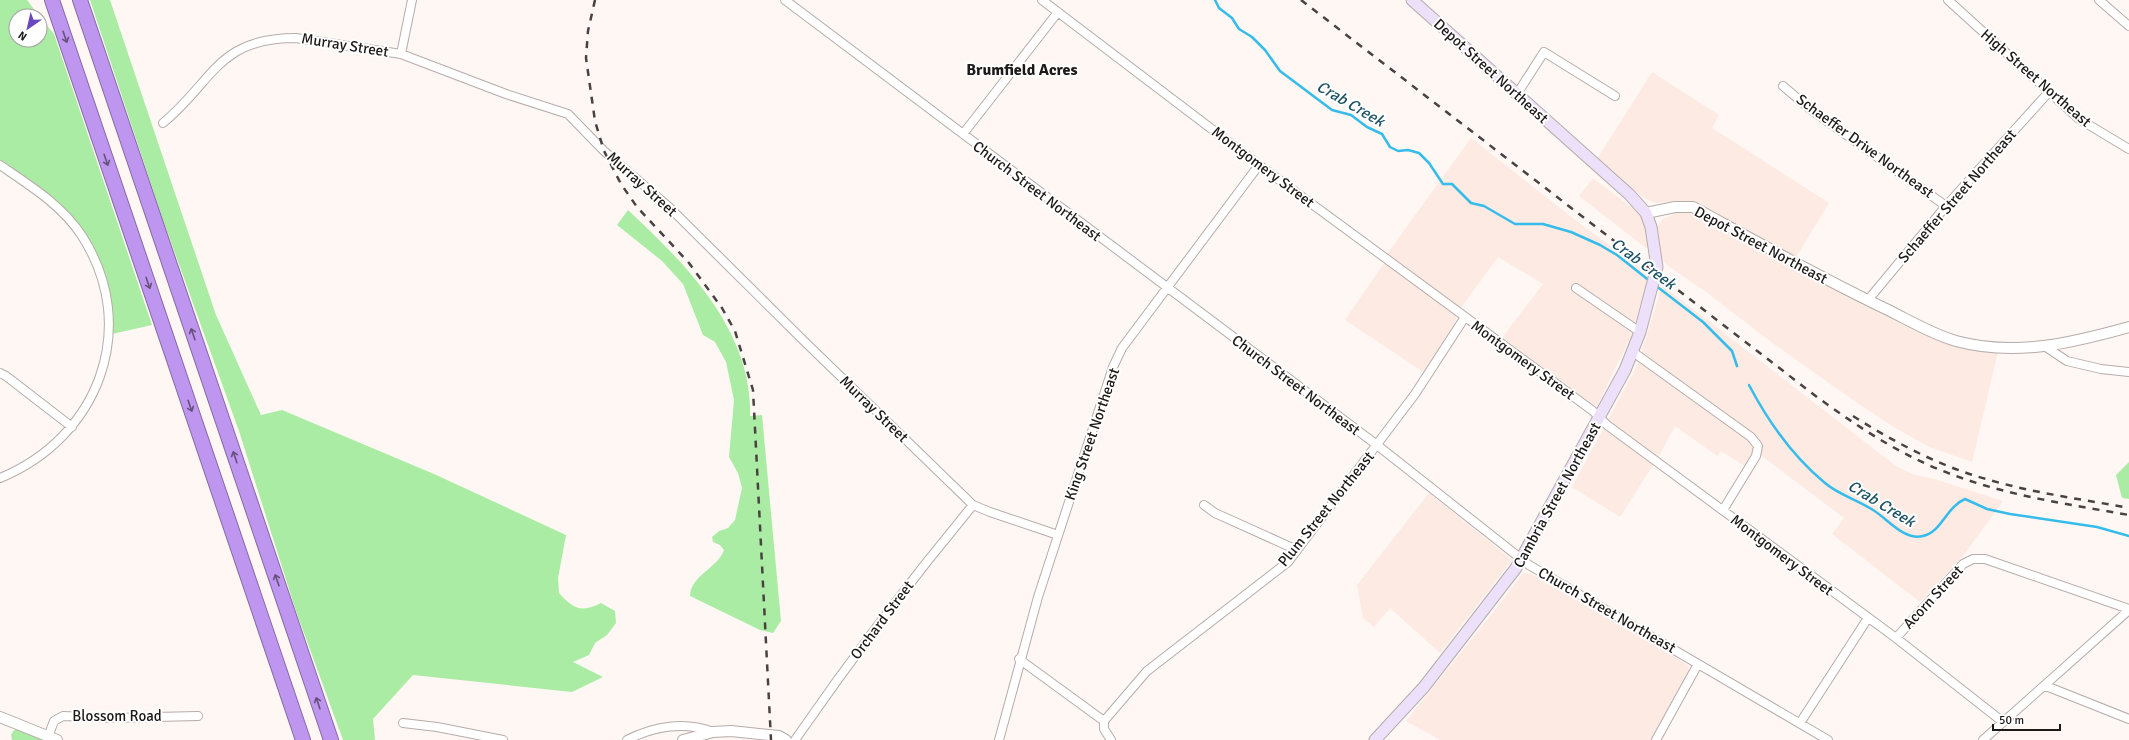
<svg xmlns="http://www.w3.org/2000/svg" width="2129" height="740" viewBox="0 0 2129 740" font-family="Signika,sans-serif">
<rect width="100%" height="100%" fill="#fff7f4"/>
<path fill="#fceae3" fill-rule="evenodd" d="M1652 72 1719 115 1712 128 1829 203 1790 267 1948 343 1998 352 1972 462 1929 447 1892 426 1850 398 1770 341 1706 292 1667 265 1662 259 1660 246 1646 248 1579 196 1593 178 1657 227 1663 219 1673 215 1671 202 1656 203 1644 198 1597 159ZM1702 206 1747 230 1741 240 1697 215Z
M1471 138 1583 226 1647 272 1649 276 1630 338 1597 406 1594 405 1501 339 1543 284 1498 257 1460 309 1456 317 1454 327 1425 373 1345 320 1389 256 1387 254Z
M1662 285 1896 466 1915 475 1931 478 2003 501 1963 556 1920 602 1832 534 1844 518 1755 451 1746 467 1721 451 1717 456 1675 426 1660 454 1620 517 1572 487 1638 364Z
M1429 493 1512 560 1440 653 1390 608 1374 627 1363 618 1357 585Z
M1523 573 1531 574 1688 665 1689 672 1654 740H1440L1406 721 1492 614Z"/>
<path fill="#aaeca3" d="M0 0H27L39 16H16V40H40V17L54 34 152 325 112 334C112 292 100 246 70 214 50 193 24 177 0 160Z
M90 0H110L216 315 261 415 282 410 434 474 566 535 558 578 559 593C573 609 582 613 601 603L615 611 616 623 607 635 595 643 589 655 573 662 603 677 572 692 413 675 373 719 375 740H343L296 611 239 431 163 220Z
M628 210C685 263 753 331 750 416L762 415 781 621 773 633 760 630 690 596C691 575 717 569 724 550L720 545 713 542 712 537 719 531 728 528 735 520 742 488 738 473 729 457 734 400 726 362 715 342 703 335 683 284 662 261 617 225Z
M2129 462V499L2122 498 2116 475Z
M18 729 46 740H12L11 735 14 730Z"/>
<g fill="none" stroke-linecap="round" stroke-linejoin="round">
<path stroke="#35bcea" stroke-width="2.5" d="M1215 0 1219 8 1232 18 1239 29 1252 37 1265 50 1280 71 1332 110 1351 115 1367 127 1382 134 1390 147 1398 151 1408 150 1419 153 1429 163 1443 184H1452L1471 203 1484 206 1515 224H1543L1571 232 1600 245 1617 255 1651 282
M1655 285 1703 322 1732 351 1737 366
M1749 385C1769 423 1792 456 1825 483 1839 495 1858 500 1873 510 1888 519 1904 541 1923 536 1942 532 1946 507 1965 499L1987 509 2010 514 2097 527 2129 536"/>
<g stroke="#b6aca9" stroke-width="10">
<path id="minor" d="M785 0 1377 445 1529 565 1828 740
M1042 0 1259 165 1593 411 1607 425 1896 638 2003 722
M1948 0 2079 119 2129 149
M2099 0 2129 26
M401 54 412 0
M1783 86 1810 109 1946 206
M1517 94 1544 52 1615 96
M163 123C214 81 217 38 296 38L401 54 506 94 568 114 604 151 669 207 804 341 973 505 990 512 1058 535
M963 134 1058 12
M0 165C29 185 62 205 82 236 141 328 98 438 0 478
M1576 288 1640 332
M1868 300 1946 206 2048 93
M2046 347 2067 361 2101 369 2129 372
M1633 352 1751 437 1758 446 1756 456 1723 510
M0 373 6 376 72 427
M1204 505 1215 513 1297 550
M1896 638 1963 564 1973 559H1985L2129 609
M1019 659 1104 721V729L1111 740
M2046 686 2129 719
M1104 721 1147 671 1288 562 1415 394 1465 317
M403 723 437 727 503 740
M1800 723 1868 618
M48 737 54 721 63 716 113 718 198 716
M627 740C654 726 685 721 713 732
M795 740C851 659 910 581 973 505
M999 740 1038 597 1113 367 1122 348 1259 165
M1656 740 1698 664
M1983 740 2129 610"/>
</g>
<g stroke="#b6aca9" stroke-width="12">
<path id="tertiary" d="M1646 213 1675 207H1693C1757 242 1819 277 1884 308 1907 319 1931 334 1956 341 2015 357 2072 343 2129 327
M0 717 57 740
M683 740 713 732 731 731 779 736 786 740"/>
</g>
<g stroke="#b6aca9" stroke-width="13">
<path id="secondary" d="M1375 740 1424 687 1516 568 1625 370 1640 332 1657 267 1651 227 1646 213 1630 195 1412 0"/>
</g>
<g stroke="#866aa4" stroke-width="16">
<path id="motorway" d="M52 0 303 740
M80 0 331 740"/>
</g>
<use href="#minor" stroke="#fff" stroke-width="8"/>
<use href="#tertiary" stroke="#fff" stroke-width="10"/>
<use href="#secondary" stroke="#ece0fa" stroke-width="11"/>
<use href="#motorway" stroke="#be96ef" stroke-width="14"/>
<path stroke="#484342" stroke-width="2.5" stroke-dasharray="7 7" stroke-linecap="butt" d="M595 0 588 31 586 58 595 121 604 151 621 184 637 207 689 263 722 308 735 331 753 390 771 740
M1301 0 1817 397C1857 426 1897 453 1943 471 2002 495 2067 504 2129 515
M1853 416C1894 442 1939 466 1986 479 2033 493 2081 499 2129 508"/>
</g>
<defs><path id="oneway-shaft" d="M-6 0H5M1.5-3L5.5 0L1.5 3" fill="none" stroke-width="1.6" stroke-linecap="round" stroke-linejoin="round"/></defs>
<g stroke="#655179">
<use href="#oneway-shaft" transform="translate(65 37) rotate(71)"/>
<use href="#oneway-shaft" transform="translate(106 160) rotate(71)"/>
<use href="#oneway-shaft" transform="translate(148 283) rotate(71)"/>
<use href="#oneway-shaft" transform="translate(193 334) rotate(-109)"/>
<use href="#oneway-shaft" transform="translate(190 406) rotate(71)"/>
<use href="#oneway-shaft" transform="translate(235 457) rotate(-109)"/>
<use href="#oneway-shaft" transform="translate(277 580) rotate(-109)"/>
<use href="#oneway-shaft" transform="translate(318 703) rotate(-109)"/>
</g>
<g text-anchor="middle" stroke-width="4" stroke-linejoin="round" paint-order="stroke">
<g font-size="15" fill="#1d1918" stroke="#fff">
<text transform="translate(345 45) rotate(9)" y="5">Murray Street</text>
<text transform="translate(1491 71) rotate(42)" y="5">Depot Street Northeast</text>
<text transform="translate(2036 78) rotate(41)" y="5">High Street Northeast</text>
<text transform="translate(1865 146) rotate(36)" y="5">Schaeffer Drive Northeast</text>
<text transform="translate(1263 167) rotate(37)" y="5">Montgomery Street</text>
<text transform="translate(642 184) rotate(42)" y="5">Murray Street</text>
<text transform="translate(1037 191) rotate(37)" y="5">Church Street Northeast</text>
<text transform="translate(1957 196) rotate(-49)" y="5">Schaeffer Street Northeast</text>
<text transform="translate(1761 245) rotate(28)" y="5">Depot Street Northeast</text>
<text transform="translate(1523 360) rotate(36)" y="5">Montgomery Street</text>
<text transform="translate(1296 385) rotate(37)" y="5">Church Street Northeast</text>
<text transform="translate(874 409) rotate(44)" y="5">Murray Street</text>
<text transform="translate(1092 434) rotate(-71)" y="5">King Street Northeast</text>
<text transform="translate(1557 495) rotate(-61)" y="5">Cambria Street Northeast</text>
<text transform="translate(1326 509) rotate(-51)" y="5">Plum Street Northeast</text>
<text transform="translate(1782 555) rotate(37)" y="5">Montgomery Street</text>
<text transform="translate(1933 597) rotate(-47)" y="5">Acorn Street</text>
<text transform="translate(1607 610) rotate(30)" y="5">Church Street Northeast</text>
<text transform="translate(882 620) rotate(-53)" y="5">Orchard Street</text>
<text x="117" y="721">Blossom Road</text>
</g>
<g font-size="16" font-weight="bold" fill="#1d1918" stroke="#fff">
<text x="1022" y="75">Brumfield Acres</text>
</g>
<g font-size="16" font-style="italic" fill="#1e5366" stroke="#fff">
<text transform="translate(1351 103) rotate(30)" y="6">Crab Creek</text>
<text transform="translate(1644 263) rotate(36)" y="6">Crab Creek</text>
<text transform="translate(1882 503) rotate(31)" y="6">Crab Creek</text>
</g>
</g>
<g transform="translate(28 28) rotate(214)"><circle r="19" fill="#ffffff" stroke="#a5a3a3"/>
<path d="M0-3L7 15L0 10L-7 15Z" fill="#6847c0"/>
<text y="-6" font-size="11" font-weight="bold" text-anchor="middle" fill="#1d1918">N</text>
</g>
<path d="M1993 724v6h67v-6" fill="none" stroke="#1d1918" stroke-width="2"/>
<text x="1999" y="724" font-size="12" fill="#1d1918" stroke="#ffffff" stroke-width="3" paint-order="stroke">50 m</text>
</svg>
